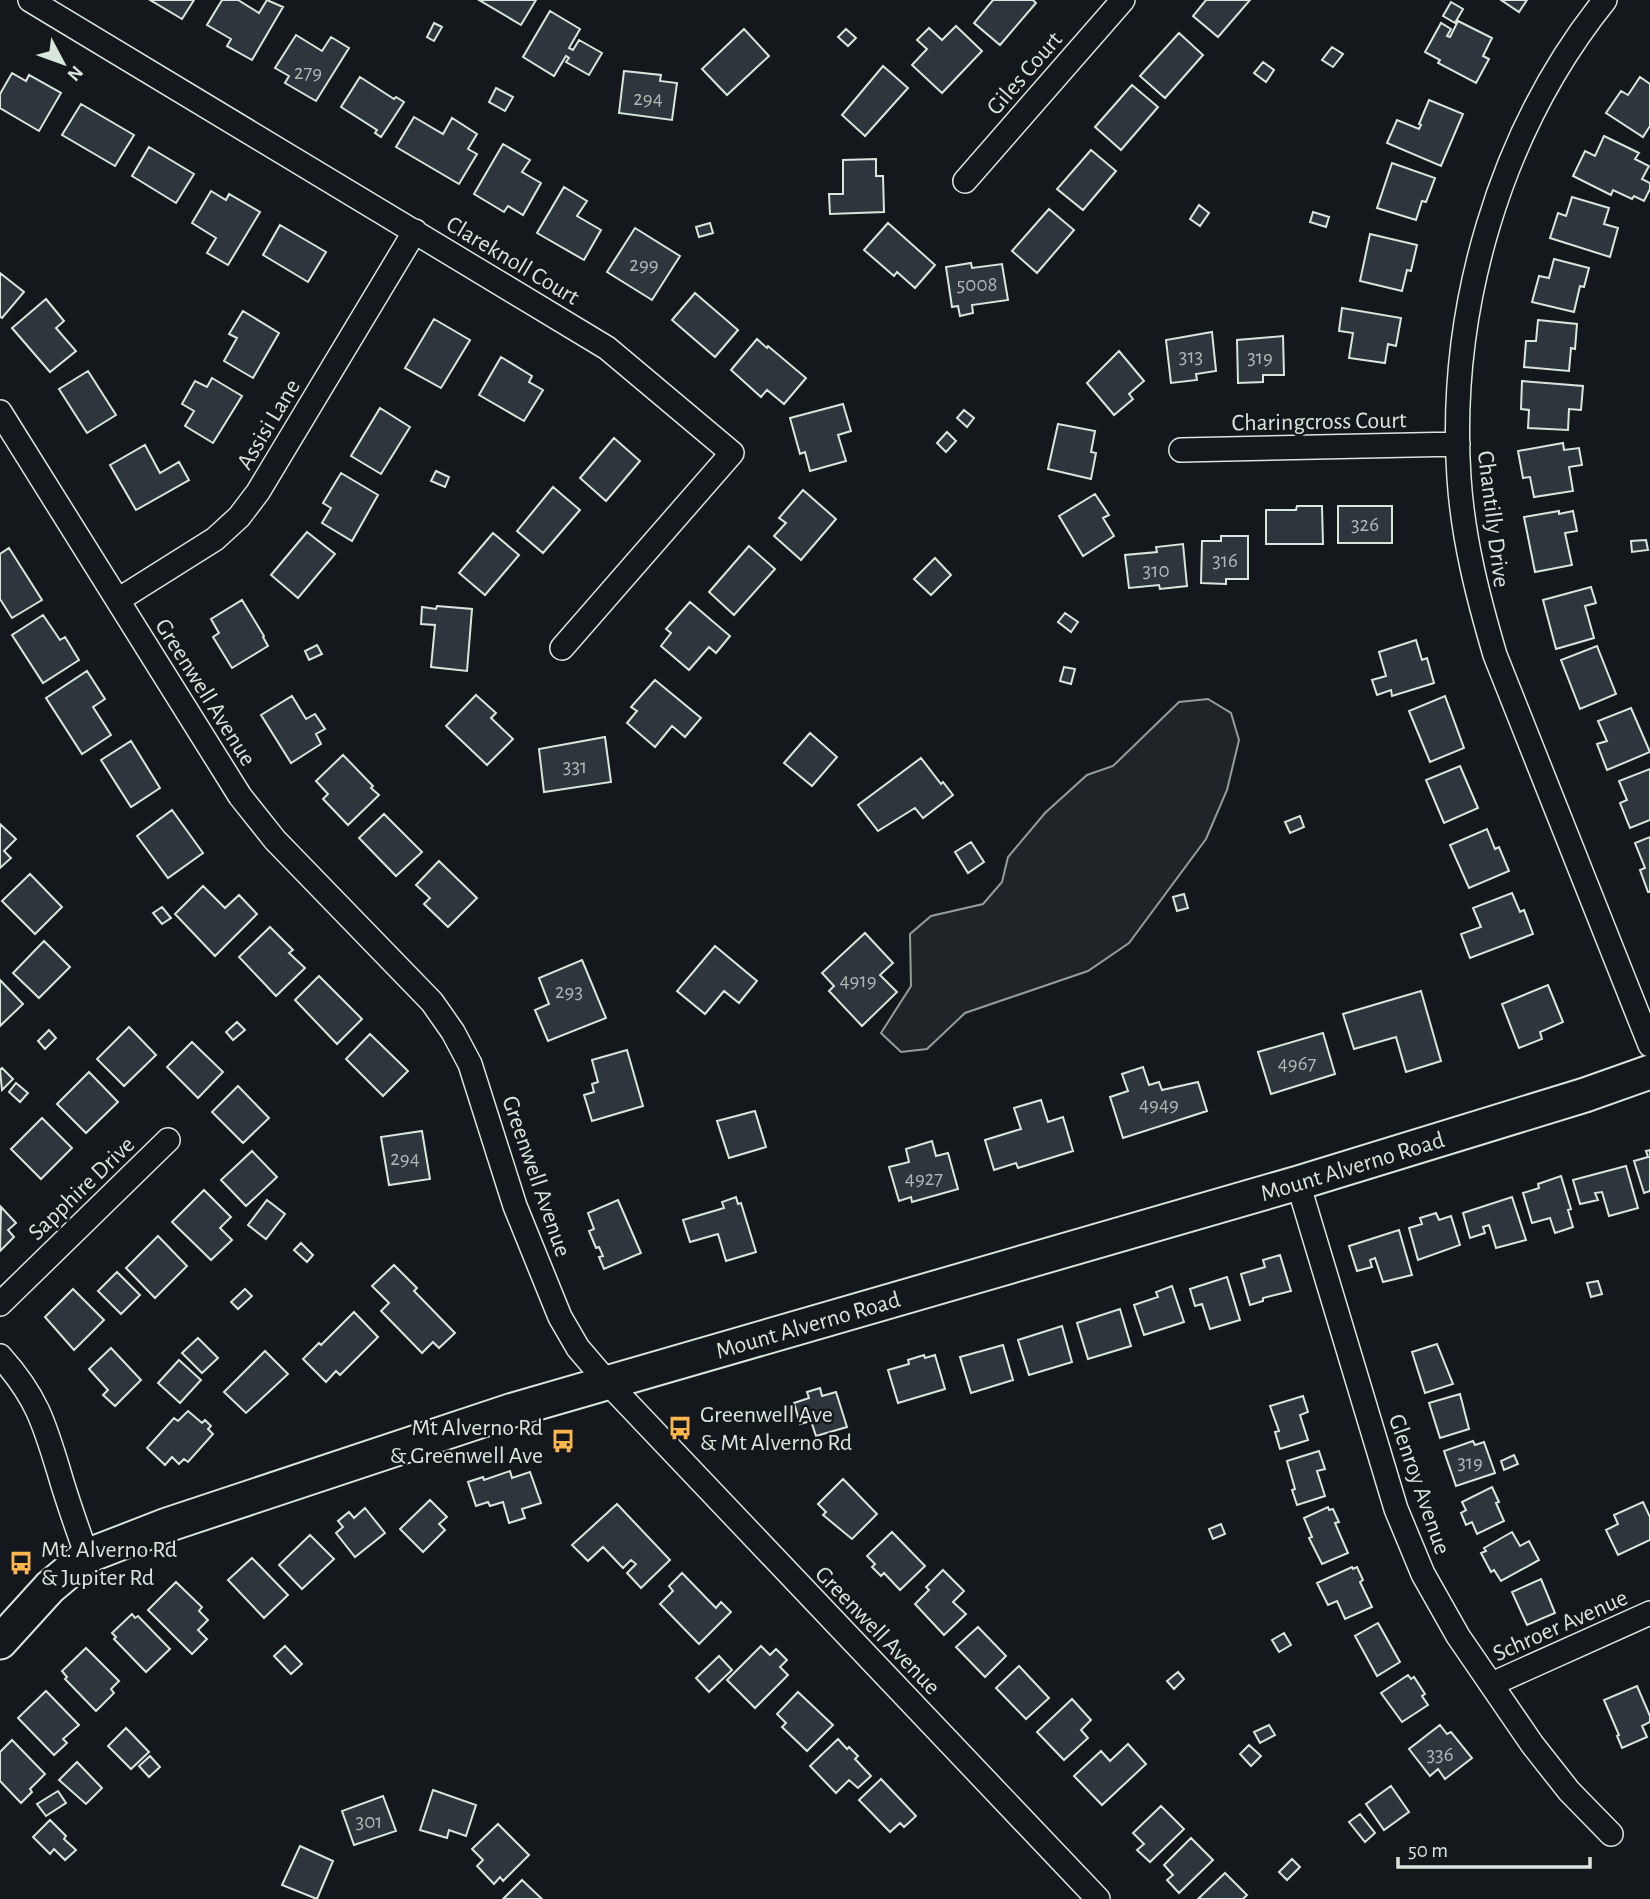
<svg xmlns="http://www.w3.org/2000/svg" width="1650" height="1899" viewBox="0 0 1650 1899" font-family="'Alegreya Sans',sans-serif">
<rect width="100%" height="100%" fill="#14181c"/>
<path fill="#202428" stroke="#939e99" stroke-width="2" d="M1208 699 1231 713 1239 740 1227 790 1206 839 1129 943 1088 971 965 1013 927 1049 901 1052 881 1033 911 986 910 934 931 916 983 904 1002 882 1008 857 1045 813 1087 775 1113 766 1179 702Z"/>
<path fill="#2c363c" stroke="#d8e6dc" stroke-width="2" d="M150 0H194L182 19Z
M222 0H238L259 13 267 0 283 7 252 60 227 46 231 39 207 25Z
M479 0H536L521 25Z
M993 0H1033L1036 3 1000 45 974 23Z
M1206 0H1250L1218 37 1193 16Z
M1501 0H1527L1519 12Z
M1451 2 1463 9 1455 23 1443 16Z
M550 11 580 29 569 48 573 50 579 40 602 53 589 75 566 62 569 58 566 56 554 76 523 57Z
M1458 21 1492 38 1483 56 1489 59 1476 83 1438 63 1440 60 1425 52 1441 23 1451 29 1447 36 1450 37Z
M434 23 442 27 434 41 427 37Z
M956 26 982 51 942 93 912 65 927 49 917 40 929 28 942 40Z
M744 29 769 56 727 95 702 69Z
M846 29 856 38 848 46 838 37Z
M1179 33 1203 55 1165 98 1140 76Z
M296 35 322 51 331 37 349 48 316 101 285 83 289 76 275 68Z
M1332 47 1343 54 1333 67 1322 60Z
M1263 62 1274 70 1266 82 1254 73Z
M883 66 908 88 865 136 842 115Z
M624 71 661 75 660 81 677 83 672 120 619 113Z
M12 73 26 81 29 75 61 93 39 131 0 108V94Z
M360 77 394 99 396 97 404 102 381 137 375 133 377 130 341 107Z
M1640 77 1650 84V126L1643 137 1606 113 1621 91 1628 95Z
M1132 85 1158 107 1121 150 1095 127Z
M496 88 513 97 505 111 489 102Z
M1429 100 1463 114 1441 166 1387 143 1397 120 1419 129 1421 125 1419 124Z
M81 104 134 135 115 166 62 135Z
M414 117 443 134 452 118 477 134 468 149 477 154 459 184 396 147Z
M1604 136 1639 153 1635 159 1649 166 1642 179 1650 183V189L1644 201 1634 196 1632 199 1613 190 1611 195 1573 176 1585 151 1595 156Z
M503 144 530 160 522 172 541 183 523 215 508 206 504 212 474 194Z
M149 147 194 174 176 203 132 176Z
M1091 150 1116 171 1083 210 1057 189Z
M876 159V176H883L884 212 830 214 829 194H843V160Z
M1392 163 1435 178 1426 202 1422 201 1416 220 1377 208Z
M564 187 587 201 577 216 601 230 584 260 537 233Z
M211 191 226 200 229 194 260 212 228 265 207 253 216 238 192 223Z
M1572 197 1609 208 1604 224 1618 228 1610 257 1550 238 1558 213 1566 216Z
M1199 205 1209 213 1200 226 1190 219Z
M1049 209 1074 230 1037 273 1012 251Z
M1313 212 1329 217 1326 227 1310 222Z
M710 223 713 233 699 237 696 227Z
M888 223 935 265 915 288 897 272 894 276 864 250Z
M280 225 326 252 308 282 263 255Z
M635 228 680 256 652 300 607 272Z
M1370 234 1417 245 1411 271 1407 270 1402 291 1360 281Z
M1554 259 1589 268 1584 287 1580 286 1574 312 1532 302 1539 276 1549 278Z
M971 263 972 268 1002 264 1008 300 972 305 973 313 960 316 958 306 952 307 946 267Z
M0 273 24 292 2 318 0 317Z
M695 293 738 330 715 357 672 320Z
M46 299 64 321 56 328 76 351 50 372 12 328Z
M1342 308 1401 318 1396 346 1388 344 1385 363 1349 358 1353 333 1339 331Z
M243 311 279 333 253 378 224 361 237 338 229 334Z
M434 319 470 340 441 388 405 368Z
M1538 320 1577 324 1575 349 1571 348 1569 371 1524 367 1526 341H1536Z
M1212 332 1216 371 1196 374 1197 380 1171 383 1166 340Z
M1283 336 1284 375H1263V382L1238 383 1237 340Z
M757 339 767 348 768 346 806 378 784 404 767 390 761 397 731 370Z
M1119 351 1144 381 1129 394 1133 399 1114 415 1087 383Z
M501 357 532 376 529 382 543 390 524 421 479 395Z
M88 371 116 415 87 433 59 389Z
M212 378 242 396 213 443 185 426 194 411 182 404 195 381 207 387Z
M1522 381 1583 386 1581 410 1569 409 1568 430 1528 428 1529 410 1521 409Z
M843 404 851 431 838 435 846 461 810 471 805 452 800 454 790 418Z
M380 408 410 427 381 474 351 456Z
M964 410 974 418 967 427 957 418Z
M1058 424 1095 431 1091 452 1096 453 1091 479 1048 469Z
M947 432 956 441 946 452 937 443Z
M614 438 640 461 606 501 580 478Z
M1563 443 1564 450 1579 448 1582 465 1569 467 1573 491 1534 497 1530 477 1523 478 1518 451Z
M145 445 160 473 179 462 189 480 136 510 110 465Z
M436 471 449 477 445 487 431 481Z
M341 473 378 495 352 541 322 523 331 508 323 503Z
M553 487 580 510 543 553 517 531Z
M803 490 836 519 801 560 774 536 786 523 779 518Z
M1095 494 1109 515 1103 518 1114 536 1083 556 1059 516Z
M1297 506H1322L1323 544H1266V510H1296Z
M1338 506H1392V543H1338Z
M1559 511V514L1573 511 1577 531 1565 533 1572 565 1535 572 1524 517Z
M307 532 335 554 298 598 271 575Z
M493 533 519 555 485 595 459 573Z
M1221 536H1248V579H1226V584L1201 583 1202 541H1221Z
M1646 540 1648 550 1632 552 1631 541Z
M1183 544 1187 586 1160 589 1159 585 1129 588 1125 555 1157 552 1156 547Z
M749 546 775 569 734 615 709 592Z
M9 548 42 600 12 618 0 599V554Z
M935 558 951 575 931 595 914 579Z
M1591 587 1596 603 1585 606 1594 638 1556 649 1543 600Z
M242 600 264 636 263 637 268 646 232 668 213 637 219 633 211 619Z
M690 602 730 636 716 653 709 647 689 670 661 646 671 633 666 629Z
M437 606 472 609 467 671 431 667 435 625 421 624 422 607 436 609Z
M1065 613 1078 622 1071 632 1058 622Z
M43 615 60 640 65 637 79 660 43 683 12 635Z
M1416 640 1422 660 1427 658 1434 683 1392 696 1391 690 1377 695 1372 680 1386 676 1379 652Z
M317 645 322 654 309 660 305 651Z
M1597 646 1616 694 1580 709 1561 660Z
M1064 667 1075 669 1071 684 1060 681Z
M87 671 105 699 93 707 111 735 82 754 46 698Z
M655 680 701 718 685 737 672 726 655 747 627 723 637 711 631 707Z
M476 695 496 713 491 718 513 739 487 765 446 726Z
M292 696 306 719 315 714 325 729 316 734 321 744 291 763 261 715Z
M1445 696 1464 748 1430 762 1409 711Z
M1631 708 1650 752 1607 770 1597 744 1607 741 1598 721Z
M810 733 837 757 812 786 784 763Z
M605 737 611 782 544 792 539 749Z
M131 741 160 788 131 807 101 760Z
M343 755 373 786 371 788 379 795 348 825 323 799 328 794 316 781Z
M921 758 941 784 943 782 953 795 923 818 915 808 878 831 858 805Z
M1460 766 1478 808 1444 823 1426 780Z
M1650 769V820L1630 828 1620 803 1627 800 1619 781Z
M172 810 203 853 168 878 137 836Z
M384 814 422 852 396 876 359 838Z
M1300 816 1304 827 1290 833 1285 822Z
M0 824 16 839 4 851 11 858 0 868Z
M1487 829 1495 849 1499 847 1509 871 1469 888 1450 845Z
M1650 837V892H1648L1640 870 1645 868 1635 843Z
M971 842 984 862 968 873 955 852Z
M439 861 477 898 448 927 424 904 430 898 416 885Z
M30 874 62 907 35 934 2 901Z
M203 886 225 908 239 895 257 914 215 956 175 914Z
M1512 893 1520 912 1524 910 1533 934 1470 958 1461 934 1481 927 1473 908Z
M1184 894 1188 908 1177 911 1173 897Z
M162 907 171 918 162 924 153 913Z
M270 927 293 950 289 953 305 968 276 996 239 957Z
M865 933 893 963 880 975 897 992 862 1026 829 991 834 986 822 973Z
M44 941 70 967 39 998 13 973Z
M715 946 757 981 739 1003 724 991 705 1014 677 991Z
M582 960 606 1018 548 1041 535 1010 549 1004 539 978Z
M319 976 362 1019 337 1044 295 1000Z
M0 980 23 1004 0 1026Z
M1548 985 1563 1022 1540 1032 1542 1039 1519 1048 1502 1004Z
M1421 991 1441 1061 1406 1072 1396 1037 1354 1049 1343 1014Z
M237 1022 245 1030 233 1040 226 1032Z
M129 1027 156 1055 124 1086 97 1059Z
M49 1030 56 1038 45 1049 38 1041Z
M1323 1033 1335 1074 1271 1094 1258 1052Z
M370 1034 408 1071 383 1096 346 1059Z
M192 1042 223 1072 198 1098 167 1067Z
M627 1050 643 1106 592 1121 584 1095 594 1092 592 1084 598 1082 592 1060Z
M1143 1067 1149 1085 1159 1082 1162 1090 1198 1082 1207 1111 1123 1138 1110 1097 1128 1091 1122 1074Z
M2 1068 13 1079 2 1090 0 1070Z
M89 1072 118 1102 86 1133 57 1104Z
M16 1083 28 1093 20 1102 9 1092Z
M238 1086 269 1118 243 1143 212 1112Z
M1041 1100 1048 1122 1063 1117 1073 1151 1018 1168 1016 1163 994 1170 985 1140 1021 1129 1014 1108Z
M755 1111 766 1147 729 1158 717 1121Z
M42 1118 72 1148 41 1179 11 1149Z
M422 1131 430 1179 389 1185 381 1137Z
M932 1141 936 1156 948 1153 958 1189 912 1202 911 1197 899 1201 889 1167 909 1162 906 1149Z
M1650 1150V1191L1644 1193 1634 1161 1648 1157 1646 1151Z
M252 1151 277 1177 246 1206 221 1180Z
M1626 1166 1638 1208 1609 1216 1602 1192 1595 1193 1598 1200 1580 1204 1573 1180Z
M1561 1176 1571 1209 1568 1210 1573 1227 1555 1233 1550 1218 1532 1223 1523 1193 1539 1188 1538 1184Z
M204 1190 231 1217 220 1228 232 1240 211 1260 172 1222Z
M736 1197 738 1204 741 1203 756 1252 726 1261 718 1234 690 1242 683 1220 724 1208 722 1202Z
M1512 1197 1526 1240 1496 1248 1489 1225 1483 1227 1485 1233 1470 1238 1463 1213Z
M267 1200 285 1214 266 1239 248 1225Z
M618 1200 641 1253 604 1269 599 1257 603 1256 599 1247 596 1248 589 1231 594 1229 588 1213Z
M1 1207 16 1223 8 1230 14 1237 0 1251Z
M1436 1213 1439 1220 1451 1216 1460 1245 1418 1260 1409 1228 1422 1224 1420 1218Z
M1399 1230 1412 1275 1383 1282 1375 1258 1370 1260 1372 1267 1357 1271 1349 1246Z
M158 1236 187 1266 155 1298 126 1268Z
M301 1243 313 1255 307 1262 294 1250Z
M1280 1255 1291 1291 1263 1298V1301L1250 1305 1241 1274 1265 1267 1263 1260Z
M394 1265 417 1288 414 1291 455 1333 439 1348 433 1342 422 1353 381 1311 389 1303 372 1286Z
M117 1272 140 1295 121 1314 98 1291Z
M1227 1277 1240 1320 1210 1329 1202 1304 1195 1306 1190 1289Z
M1598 1281 1602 1294 1591 1297 1587 1283Z
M1172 1286 1184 1322 1144 1335 1134 1305 1158 1297 1156 1292Z
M73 1289 104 1320 74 1350 45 1317Z
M245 1289 252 1296 238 1309 231 1302Z
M1120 1309 1131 1346 1088 1359 1077 1323Z
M354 1312 378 1337 340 1375 336 1371 326 1382 303 1359 319 1343 321 1345Z
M1062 1326 1072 1362 1029 1375 1018 1340Z
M198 1338 218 1358 202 1373 182 1353Z
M1437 1344 1453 1384 1425 1393 1412 1352Z
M1003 1345 1013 1380 971 1393 960 1357Z
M111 1348 141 1380 115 1406 103 1395 108 1390 89 1369Z
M265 1351 288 1374 246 1413 224 1392Z
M924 1355 925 1358 935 1355 945 1389 898 1403 888 1370 909 1364 908 1360Z
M179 1360 201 1380 180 1403 158 1383Z
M820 1388 822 1396 836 1392 847 1427 816 1436 811 1421 800 1424 794 1403 809 1398 807 1392Z
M1460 1394 1469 1429 1440 1438 1429 1403Z
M1303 1396 1308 1412 1300 1415 1308 1440 1280 1449 1275 1432 1279 1431 1270 1406Z
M188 1411 202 1423 205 1420 211 1426 208 1429 213 1434 188 1462 184 1459 179 1464 172 1457 165 1465 147 1448 174 1418 178 1421Z
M1473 1441 1475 1445 1484 1442 1495 1473 1456 1486 1444 1451Z
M1319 1451 1325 1469 1317 1471 1325 1496 1297 1505 1292 1490 1295 1489 1287 1461Z
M1514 1455 1518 1464 1504 1470 1501 1461Z
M510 1471 512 1478 530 1472 541 1503 522 1509 525 1518 509 1523 503 1502 490 1506 488 1502 476 1506 468 1482 483 1477 484 1480Z
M843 1479 877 1514 852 1539 823 1515 826 1512 818 1504Z
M1492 1487 1499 1502 1496 1503 1504 1521 1477 1534 1472 1522 1466 1525 1461 1513 1466 1510 1462 1502Z
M430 1500 447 1517 439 1524 445 1530 423 1552 400 1529Z
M1643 1502 1650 1517V1540L1618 1555 1606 1530 1618 1524 1614 1515Z
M617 1504 670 1560 641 1588 627 1573 636 1564 631 1560 623 1568 603 1547 588 1561 572 1545Z
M1328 1507 1329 1510 1333 1509 1339 1522 1335 1523 1348 1553 1322 1564 1309 1538 1312 1537 1304 1518Z
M365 1508 385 1533 355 1557 336 1533 343 1527 338 1521 349 1512 354 1518Z
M1221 1524 1225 1534 1213 1539 1209 1529Z
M892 1532 925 1566 900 1590 884 1573 881 1576 872 1567 875 1564 867 1556Z
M1512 1532 1520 1546 1529 1541 1539 1560 1501 1581 1494 1570 1491 1572 1481 1553 1486 1551 1484 1548Z
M310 1535 334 1559 302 1589 279 1565Z
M252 1558 288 1595 264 1618 228 1580Z
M1352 1567 1353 1569 1357 1567 1363 1580 1360 1582 1372 1607 1345 1619 1337 1601 1328 1605 1317 1583Z
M943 1570 964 1591 953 1602 966 1614 944 1635 915 1604 929 1590 926 1587Z
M682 1573 716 1608 721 1602 731 1612 699 1644 660 1604 673 1591 669 1586Z
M1541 1579 1555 1613 1527 1625 1512 1592Z
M176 1582 202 1607 199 1611 208 1620 198 1630 207 1639 192 1654 148 1610Z
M132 1614 135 1618 138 1616 170 1649 146 1672 114 1639 116 1637 112 1633Z
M1378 1623 1400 1662 1377 1676 1355 1636Z
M978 1627 1006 1656 985 1677 956 1647Z
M1284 1633 1291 1645 1279 1652 1272 1640Z
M285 1646 302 1664 291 1674 274 1656Z
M761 1646 770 1655 776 1649 787 1660 780 1667 788 1675 755 1708 727 1680Z
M86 1648 119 1681 111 1689 114 1693 96 1711 65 1679 67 1677 62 1671Z
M719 1656 732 1670 709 1692 696 1678Z
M1019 1666 1049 1698 1026 1719 996 1688Z
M1178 1672 1184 1679 1174 1689 1167 1681Z
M1408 1675 1411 1679 1414 1677 1425 1694 1422 1696 1428 1705 1402 1722 1381 1693Z
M1637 1686 1650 1716V1722L1642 1726 1647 1737 1622 1748 1617 1736 1619 1735 1604 1700Z
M46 1691 79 1725 63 1739 67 1743 54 1755 18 1718Z
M798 1692 833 1725 807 1751 782 1727 786 1723 777 1714Z
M1072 1699 1091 1720 1081 1730 1088 1738 1064 1760 1037 1732Z
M1269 1725 1275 1735 1260 1743 1254 1732Z
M1440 1725 1447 1734 1451 1732 1472 1758 1445 1779 1438 1769 1430 1776 1409 1749Z
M126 1728 149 1752 131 1769 108 1746Z
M838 1739 847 1749 849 1747 858 1756 855 1759 871 1776 858 1788 849 1780 836 1793 810 1766Z
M12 1740 45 1774 30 1789 32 1792 21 1803 0 1781V1752Z
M1128 1744 1146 1764 1102 1805 1074 1776 1101 1751 1110 1761Z
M1249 1745 1261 1756 1251 1766 1240 1754Z
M150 1756 160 1767 149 1777 139 1766Z
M77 1762 102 1788 86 1804 59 1780Z
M881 1779 916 1816 904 1827 900 1823 890 1832 859 1800Z
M1391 1786 1409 1812 1384 1830 1366 1804Z
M433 1790 476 1805 466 1836 449 1830 447 1838 420 1830Z
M58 1791 66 1803 46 1816 37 1804Z
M383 1796 396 1831 354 1845 342 1811Z
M1161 1806 1184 1829 1150 1862 1137 1850 1144 1844 1133 1833Z
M1360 1814 1375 1833 1365 1842 1349 1822Z
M50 1820 66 1836 64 1839 76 1850 65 1860 54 1849 50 1854 33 1837Z
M498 1824 529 1855 503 1881 500 1877 494 1884 477 1866 483 1860 472 1849Z
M1191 1838 1213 1860 1179 1893 1167 1880 1173 1875 1164 1865Z
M300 1846 333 1861 317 1899 282 1885Z
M1292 1859 1300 1867 1287 1880 1279 1872Z
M1225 1873 1247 1895 1243 1899H1198Z
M522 1880 542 1899H503Z"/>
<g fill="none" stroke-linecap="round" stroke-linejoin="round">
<g stroke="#d8e6dc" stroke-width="26">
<path id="street" d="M30 0 607 348 732 453 562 648
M1605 0C1499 132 1448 310 1459 478 1463 539 1478 597 1495 655L1650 1045
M965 181 1123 0
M0 412 240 796 275 840 432 1002 453 1032 470 1064 515 1206 560 1317 578 1348 608 1383 1098 1899
M1181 450 1458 444
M118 600 215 539 239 517 258 492 415 231
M1298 1183 1396 1509 1423 1574 1458 1636 1532 1744 1569 1791 1611 1834
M0 1304 168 1140
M0 1356C36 1396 44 1422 59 1472 67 1500 77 1528 87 1556
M1492 1684 1650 1613"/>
</g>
<g stroke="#d8e6dc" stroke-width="37">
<g id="secondary">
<path id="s1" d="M0 1642 50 1587 87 1556 167 1525 513 1410 1298 1183 1585 1095 1650 1072"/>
</g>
</g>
<use href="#street" stroke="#14181c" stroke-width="23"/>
<use href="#secondary" stroke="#14181c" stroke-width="33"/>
</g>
<defs>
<g id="bus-bare" transform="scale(1.89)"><path d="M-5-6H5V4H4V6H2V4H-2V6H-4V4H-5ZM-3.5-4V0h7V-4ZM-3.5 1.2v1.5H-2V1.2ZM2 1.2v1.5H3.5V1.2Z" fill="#ffb74d" stroke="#14181c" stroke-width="2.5" paint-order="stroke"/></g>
</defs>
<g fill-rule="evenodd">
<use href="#bus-bare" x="680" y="1428"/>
<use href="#bus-bare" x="563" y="1441"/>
<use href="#bus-bare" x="21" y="1563"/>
</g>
<g text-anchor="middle" stroke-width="5" stroke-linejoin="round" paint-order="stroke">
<g font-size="21" fill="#adbab4">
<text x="308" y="79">279</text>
<text x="648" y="105">294</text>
<text x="644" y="271">299</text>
<text x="977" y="291">5008</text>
<text x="1191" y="363">313</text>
<text x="1260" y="364">319</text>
<text x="1365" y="531">326</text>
<text x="1225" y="567">316</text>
<text x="1156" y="577">310</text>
<text x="575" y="773">331</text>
<text x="858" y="987">4919</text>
<text x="569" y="998">293</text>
<text x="1297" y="1070">4967</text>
<text x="1159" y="1111">4949</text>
<text x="405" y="1165">294</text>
<text x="924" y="1185">4927</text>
<text x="1470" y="1469">319</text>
<text x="1440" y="1761">336</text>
<text x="369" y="1828">301</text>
</g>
<g font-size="24" fill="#d8e6dc" stroke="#14181c">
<text transform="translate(1024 73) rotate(-49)" y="8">Giles Court</text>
<text transform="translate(513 260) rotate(31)" y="8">Clareknoll Court</text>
<text transform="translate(1319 421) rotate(-1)" y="8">Charingcross Court</text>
<text transform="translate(268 424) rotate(-59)" y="8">Assisi Lane</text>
<text transform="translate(1494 519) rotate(83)" y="8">Chantilly Drive</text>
<text transform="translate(206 692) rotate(58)" y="8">Greenwell Avenue</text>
<text dy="8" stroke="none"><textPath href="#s1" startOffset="1447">Mount Alverno Road</textPath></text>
<text transform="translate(537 1176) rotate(71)" y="8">Greenwell Avenue</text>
<text transform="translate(81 1188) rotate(-44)" y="8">Sapphire Drive</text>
<text dy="8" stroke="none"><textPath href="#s1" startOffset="880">Mount Alverno Road</textPath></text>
<text transform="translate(1420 1484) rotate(71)" y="8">Glenroy Avenue</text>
<text transform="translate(1560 1625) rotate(-24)" y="8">Schroer Avenue</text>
<text transform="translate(878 1630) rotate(46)" y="8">Greenwell Avenue</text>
</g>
<g font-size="24" fill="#d8e6dc" stroke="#14181c" text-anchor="start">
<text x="700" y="1422">Greenwell Ave<tspan x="700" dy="28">&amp; Mt Alverno Rd</tspan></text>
<text x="543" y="1435" text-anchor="end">Mt Alverno Rd<tspan x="543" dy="28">&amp; Greenwell Ave</tspan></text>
<text x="41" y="1557">Mt. Alverno Rd<tspan x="41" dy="28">&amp; Jupiter Rd</tspan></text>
</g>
</g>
<g transform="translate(63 63) rotate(131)" stroke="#14181c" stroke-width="5" paint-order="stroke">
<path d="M0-5L12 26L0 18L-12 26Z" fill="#d8e6dc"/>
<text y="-10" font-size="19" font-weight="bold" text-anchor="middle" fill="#d8e6dc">N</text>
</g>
<path d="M1398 1857v10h192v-10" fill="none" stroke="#d8e6dc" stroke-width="3.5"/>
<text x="1408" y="1857" font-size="21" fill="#d8e6dc" stroke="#14181c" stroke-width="5" paint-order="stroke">50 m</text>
</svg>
